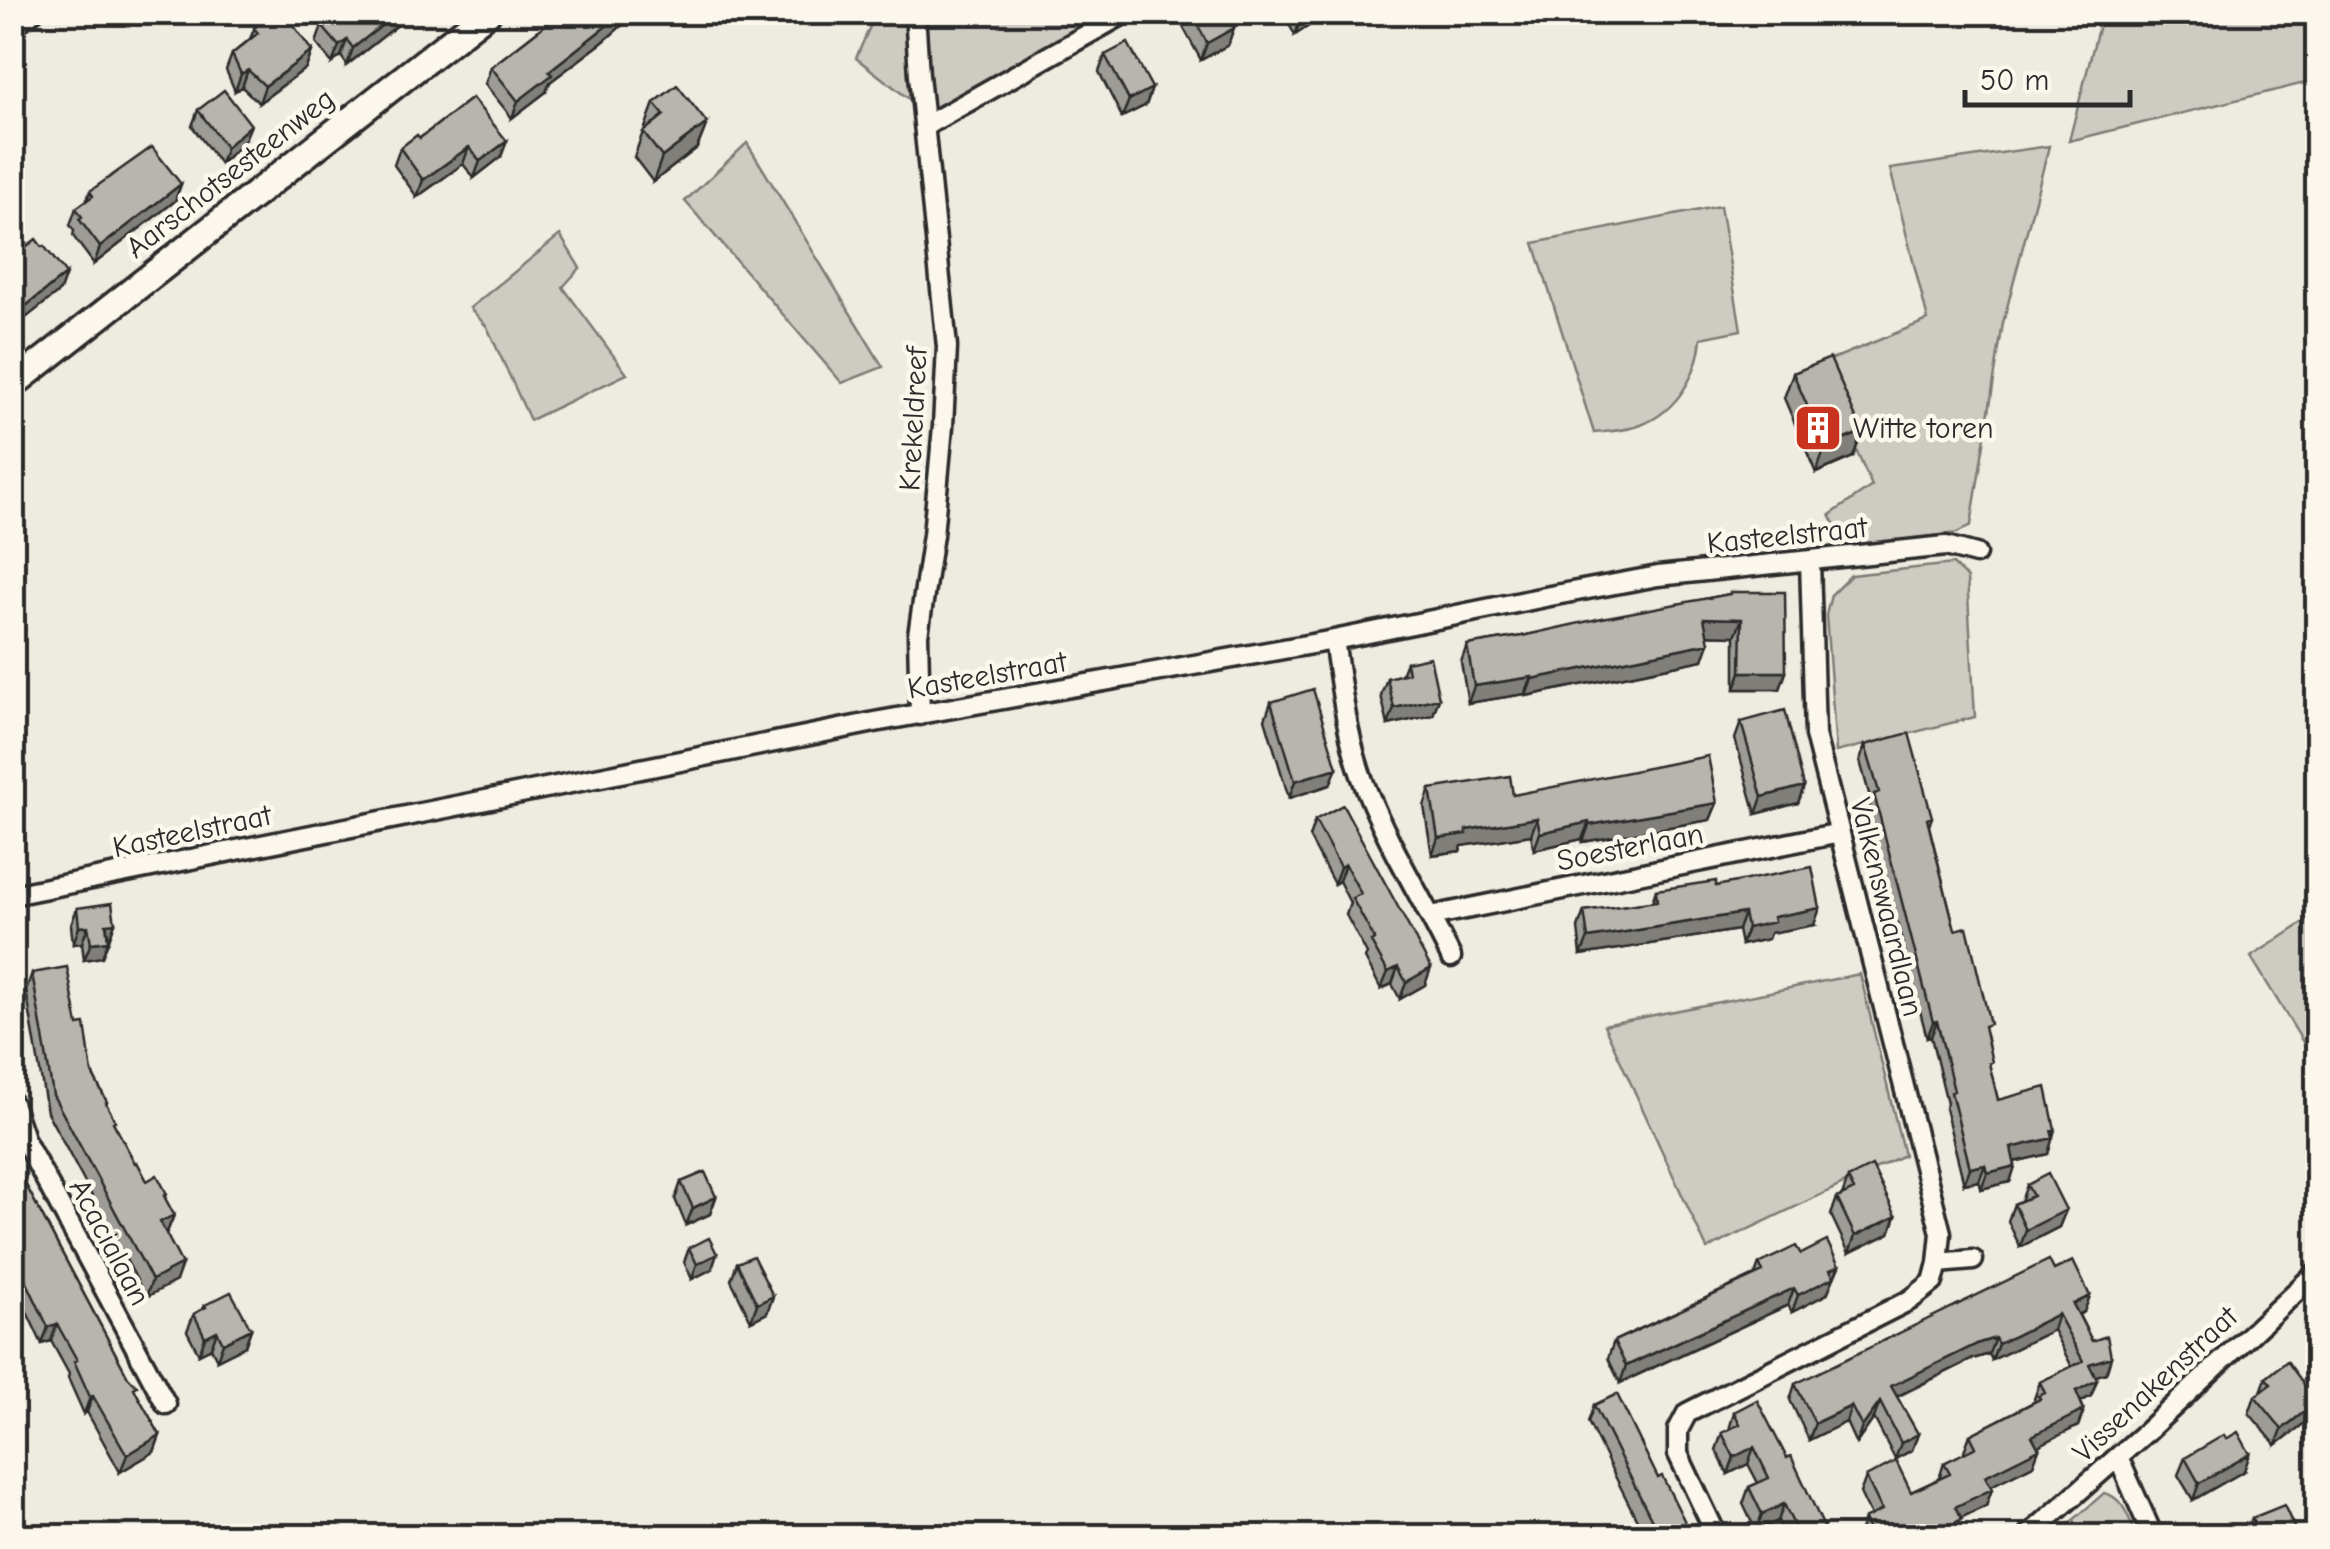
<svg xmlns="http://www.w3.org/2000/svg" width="2330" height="1549" viewBox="0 0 2330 1549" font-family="'Comic Neue',sans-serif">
<rect width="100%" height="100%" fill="#eeebe0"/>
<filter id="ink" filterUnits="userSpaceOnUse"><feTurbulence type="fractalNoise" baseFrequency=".01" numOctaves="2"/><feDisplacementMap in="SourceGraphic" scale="20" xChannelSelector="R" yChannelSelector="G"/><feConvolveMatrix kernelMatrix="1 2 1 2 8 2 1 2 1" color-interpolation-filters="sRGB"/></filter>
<g filter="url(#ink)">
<path fill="#cecbc2" stroke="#7c7b76" stroke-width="2.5" d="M923 12 1111 13 932 113Z
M876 13H911L917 105 856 58Z
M2102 13H2317V80L2069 141Z
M747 143 763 169 883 367 842 383 685 201Z
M2049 146 2003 323 1971 525 1957 533 1846 547 1830 515 1872 486 1818 365 1928 320 1890 169Z
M1720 206 1741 330 1701 338C1698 375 1677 411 1641 425 1627 431 1609 431 1594 433L1534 243Z
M560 235 580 268 563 287 627 374 530 420 487 327 470 308Z
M1953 564 1967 578 1975 717 1836 752 1826 615 1831 595 1851 575Z
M2317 914V1065L2251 957Z
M1860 974 1904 1155 1707 1249 1604 1025Z
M2104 1493C2124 1497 2129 1520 2137 1536H2055Z"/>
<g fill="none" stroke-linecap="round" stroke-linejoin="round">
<g stroke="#2b2b2b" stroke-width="25">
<path id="minor" d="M915 12 919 75 947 347 943 426 933 535 918 635 920 715
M12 26 33 12
M925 126 1127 12
M1334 640C1342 690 1347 743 1367 791 1390 848 1424 901 1451 957
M12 895 880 721 1334 640 1550 596 1658 576 1946 546 1976 554
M1431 916 1840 833
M12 1103 25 1141 166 1404
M1938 1263 1973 1260
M2118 1457 2153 1536
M1717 1536 1678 1454V1430L1687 1413 1910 1300 1933 1282 1938 1263 1941 1233 1815 735 1810 560
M2028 1536 2146 1432 2318 1271"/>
</g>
<g stroke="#2b2b2b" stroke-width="32">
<path id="secondary" d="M12 385 488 12"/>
</g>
<use href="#minor" stroke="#fbf7ec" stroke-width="18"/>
<use href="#secondary" stroke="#fbf7ec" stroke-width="25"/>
</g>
<path fill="#9e9c96" stroke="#2b2b2b" stroke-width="2.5" d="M336 12H414L347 65 341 56 332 63 316 43 322 26 335 17Z
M562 12H637L603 42 550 82 546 92 512 118 485 84 491 67Z
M1188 12H1225L1228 45 1201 60 1183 27Z
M1282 12H1330L1295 35Z
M259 17 312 51 306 68 259 103 242 87 235 91 226 70 232 54 250 39Z
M1105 55 1152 88 1146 105 1122 117 1099 72Z
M472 98 501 157 474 178 463 164 417 197 394 165 400 148 420 138Z
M654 103 707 123 697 148 653 182 634 157 643 132 646 130 645 128Z
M198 110 244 142 220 164 192 126Z
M181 184 175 201 94 264 73 236 74 231 70 225 76 208 87 200 90 191Z
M1793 373 1862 432 1853 457 1816 473 1784 398Z
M1730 594 1786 672 1780 689H1735V636L1708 635 1703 660 1526 696 1525 694 1468 703 1461 662 1467 645 1522 636Z
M1406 662 1439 698 1433 715 1388 725 1381 695 1387 678 1401 675Z
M1271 702 1330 785 1289 798 1265 719Z
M1741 722 1804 786 1798 803 1756 814 1735 739Z
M1865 745 1932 817 1929 826 1955 930 1986 1036 1990 1068 1998 1100 2055 1129 2048 1154 2014 1162 2015 1166 2010 1182 1981 1189 1979 1181 1964 1184 1945 1108 1947 1103 1931 1037 1927 1038 1868 810 1871 801 1860 761Z
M1430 789 1513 795 1717 803 1710 820 1583 842 1582 839 1534 850 1531 835 1462 846 1460 851 1432 855 1424 806Z
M1343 805 1425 985 1400 999 1392 984 1381 989 1365 958 1367 954 1346 915 1350 903 1339 881 1334 884 1309 837 1315 820Z
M1716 886 1814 925 1770 933 1768 939 1741 945 1738 930 1581 955 1578 928 1584 911 1652 902 1656 890Z
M77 908 115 923 102 957 84 960 82 943 73 944 71 925Z
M32 973 78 1025 92 1073 107 1102 106 1105 114 1124 135 1163 147 1181 167 1194 165 1199 174 1215 167 1232 166 1233 176 1281 146 1297 47 1112 26 990Z
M12 1159 138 1396 160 1435 154 1452 120 1472 87 1412 84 1414 68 1378 69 1374 51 1341 42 1344 16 1289 12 1291Z
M1848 1178 1896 1216 1890 1233 1849 1253 1831 1215 1837 1198 1842 1196Z
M681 1182 716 1197 710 1214 686 1225 675 1199Z
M2027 1185 2066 1210 2059 1227 2020 1247 2008 1221 2014 1204 2021 1201Z
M689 1248 712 1269 692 1279 684 1262Z
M1801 1254 1839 1266 1827 1294 1792 1312 1788 1305 1620 1383 1608 1358 1614 1341 1755 1275 1759 1264Z
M737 1263 773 1296 767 1313 751 1321 731 1280Z
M2054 1270 2084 1312 2079 1315 2092 1341 2111 1357 2106 1373 2095 1376 2097 1380 2091 1396 2081 1402 2084 1410 2078 1426 2037 1446 2033 1465 1990 1486 1992 1489 1986 1506 1961 1517 1958 1536H1858L1864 1519 1871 1516 1860 1493 1866 1477 1911 1492 1939 1479 1944 1463 1965 1453 1964 1451 1970 1435 2035 1401 2034 1399 2040 1382 2072 1367 2053 1330 1992 1360 1989 1354 1973 1359 1897 1397 1918 1434 1912 1450 1895 1459 1874 1418 1856 1444 1846 1422 1809 1440 1790 1400 1795 1384Z
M205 1305 251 1329 245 1346 217 1360 211 1348 199 1354 187 1331 194 1314 203 1309Z
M2266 1378 2317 1402 2311 1418 2276 1445 2249 1413 2255 1396 2261 1392Z
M1594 1405 1658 1478 1692 1536H1645L1588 1422Z
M1734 1412 1828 1536H1785L1778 1521 1756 1531 1743 1504 1749 1487 1758 1483 1748 1464 1728 1474 1716 1450 1722 1433 1729 1430Z
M2185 1458 2244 1471 2193 1500 2178 1475Z
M2252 1518 2298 1536 2246 1535Z"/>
<path fill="#817f7a" stroke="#2b2b2b" stroke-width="2.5" d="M399 12H414L347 65 353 48Z
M624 12H637L603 42 550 82 546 92 512 118 518 101 549 71Z
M1310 12H1330L1295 35 1301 18Z
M1234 28 1228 45 1201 60 1207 43Z
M347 40 341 56 332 63 339 46Z
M312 51 306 68 259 103 265 86Z
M248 70 242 87 235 91 241 74Z
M1152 88 1146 105 1122 117 1129 100Z
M707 123 697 148 653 182 662 157Z
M251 125 244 142 220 164 226 147Z
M507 141 501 157 474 178 480 161Z
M469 147 463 164 417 197 423 180Z
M181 184 175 201 94 264 100 247Z
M66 274 60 291 12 329V317Z
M1862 432 1853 457 1816 473 1825 447Z
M1704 618 1742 619 1735 636 1698 635Z
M1709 643 1703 660 1526 696 1532 679Z
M1741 672H1786L1780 689H1735Z
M1532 677 1525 694 1468 703 1474 686Z
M1439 698 1433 715 1388 725 1394 708Z
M1337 768 1330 785 1289 798 1295 781Z
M1804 786 1798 803 1756 814 1762 797Z
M1717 803 1710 820 1583 842 1589 825Z
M1537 818 1531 835 1462 846 1460 851 1432 855 1438 838 1466 830Z
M1589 822 1582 839 1534 850 1540 833Z
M1345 864 1339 881 1334 884 1340 867Z
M1820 908 1814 925 1770 933 1768 939 1741 945 1747 928 1773 917Z
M1744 913 1738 930 1581 955 1588 938Z
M115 923 109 940 106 924Z
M88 926 82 943 73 944 79 927Z
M108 941 102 957 84 960 91 943Z
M1398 967 1392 984 1381 989 1388 972Z
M1431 968 1425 985 1400 999 1406 982Z
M1937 1021 1931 1037 1927 1038 1933 1022Z
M2055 1129 2048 1154 2005 1164 2011 1148Z
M1985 1165 1979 1181 1964 1184 1970 1168Z
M2015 1166 2010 1182 1981 1189 1987 1173Z
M716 1197 710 1214 686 1225 693 1208Z
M2066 1210 2059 1227 2020 1247 2026 1230Z
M174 1215 167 1232 154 1239 160 1222Z
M1896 1216 1890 1233 1849 1253 1855 1236Z
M717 1254 712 1269 692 1279 697 1264Z
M182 1264 176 1281 146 1297 152 1280Z
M1839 1266 1827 1294 1792 1312 1798 1295 1830 1270Z
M22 1272 16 1289 12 1291 18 1275Z
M1794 1288 1788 1305 1620 1383 1626 1366Z
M773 1296 767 1313 751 1321 757 1304Z
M2090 1296 2084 1312 2067 1320 2073 1304Z
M2058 1314 2053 1330 1992 1360 1998 1344Z
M57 1324 51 1341 42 1344 48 1327Z
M251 1329 245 1346 217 1360 223 1343Z
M217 1331 211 1348 199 1354 205 1337Z
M1995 1338 1989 1354 1973 1359 1885 1402 1891 1386 1979 1343Z
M2111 1357 2106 1373 2083 1380 2089 1364Z
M2097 1380 2091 1396 2070 1407 2076 1391Z
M93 1396 87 1412 84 1414 90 1397Z
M1880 1402 1874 1418 1856 1444 1862 1427Z
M2317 1402 2311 1418 2276 1445 2282 1429Z
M1851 1406 1846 1422 1809 1440 1815 1423Z
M2084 1410 2078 1426 2026 1452 2032 1436Z
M1918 1434 1912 1450 1895 1459 1901 1443Z
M160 1435 154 1452 120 1472 127 1455Z
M1754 1447 1748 1464 1728 1474 1734 1457Z
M2039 1449 2033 1465 1979 1492 1985 1476Z
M2250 1454 2244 1471 2193 1500 2199 1483Z
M1992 1489 1986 1506 1950 1523 1955 1507Z
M1784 1504 1778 1521 1756 1531 1762 1514Z"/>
<path fill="#b8b5ae" stroke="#2b2b2b" stroke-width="2.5" d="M264 12H284L312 51 265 86 248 70 241 74 232 54 258 33 254 28 262 21 259 17Z
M337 12H399L353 48 347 40 339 46 322 26 339 14Z
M562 12H624L549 71 552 75 518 101 491 67Z
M1191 12H1225L1234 28 1207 43Z
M1298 12H1310L1301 18Z
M1128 43 1152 88 1129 100 1105 55Z
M677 85 707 123 662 157 643 132 664 115 654 103Z
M224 90 251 125 226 147 198 110Z
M472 98 507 141 480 161 469 147 423 180 400 148 417 135 420 138Z
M152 147 181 184 100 247 79 219 82 217 76 208 93 196 90 191Z
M36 239 42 247 44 246 66 274 12 317V248L17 254Z
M1830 358 1862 432 1825 447 1793 373Z
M1730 592H1785L1786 672H1741L1742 619 1704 618 1709 643 1532 679V677L1474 686 1467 645 1522 636 1602 618 1730 594Z
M1430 657 1439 698 1394 708 1387 678 1408 673 1406 662Z
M1313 689 1337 768 1295 781 1271 702Z
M1785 710 1804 786 1762 797 1741 722Z
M1909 733 1932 817 1927 819 1955 930 1967 927 1990 1024 1984 1026 1992 1062 1989 1063 1998 1100 2046 1087 2055 1129 2051 1130 2053 1138 2011 1148 2015 1166 1987 1173 1985 1165 1970 1168 1951 1092 1954 1091 1937 1021 1933 1022 1874 794 1879 792 1865 745Z
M1708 756 1717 803 1589 825V822L1540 833 1537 818 1466 830 1467 834 1438 838 1430 789 1510 776 1513 795Z
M1343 805 1431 968 1406 982 1398 967 1388 972 1371 942 1375 940 1352 898 1361 894 1345 864 1340 867 1315 820Z
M1812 867 1820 908 1773 917 1774 922 1747 928 1744 913 1588 938 1584 911 1657 901 1656 890 1716 881V886Z
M112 903 115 923 106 924 108 941 91 943 88 926 79 927 77 908Z
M67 967 78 1025 85 1024 92 1073 107 1102 106 1103 115 1121 113 1122 135 1163 137 1162 147 1181 157 1175 167 1194 164 1196 174 1215 160 1222 182 1264 152 1280 53 1095 32 973Z
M12 1159 128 1377 137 1386 134 1388 138 1396 160 1435 127 1455 93 1396 90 1397 74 1361 77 1360 57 1324 48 1327 22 1272 18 1275 12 1265Z
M1872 1166 1896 1216 1855 1236 1837 1198 1854 1190 1848 1178Z
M705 1172 716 1197 693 1208 681 1182Z
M2048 1174 2066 1210 2026 1230 2014 1204 2033 1196 2027 1185Z
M709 1238 717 1254 697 1264 689 1248Z
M1827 1241 1839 1266 1830 1270 1834 1277 1798 1295 1794 1288 1626 1366 1614 1341 1763 1272 1759 1264 1796 1246 1801 1254Z
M753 1256 773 1296 757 1304 737 1263Z
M2049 1260 2054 1270 2073 1261 2090 1296 2073 1304 2092 1341 2107 1336 2111 1357 2089 1364 2097 1380 2076 1391 2084 1410 2032 1436 2039 1449 1985 1476 1992 1489 1955 1507 1962 1519 1954 1523 1959 1533 1952 1536H1872L1864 1519 1882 1510 1866 1477 1896 1461 1911 1492 1950 1474 1944 1463 1976 1447 1970 1435 2040 1399 2038 1396 2045 1393 2040 1382 2083 1361 2058 1314 1998 1344 1995 1338 1979 1343 1891 1386 1918 1434 1901 1443 1880 1402 1862 1427 1851 1406 1815 1423 1795 1384Z
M231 1292 251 1329 223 1343 217 1331 205 1337 194 1314 206 1307 205 1305Z
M2287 1361 2317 1402 2282 1429 2255 1396 2271 1384 2266 1378Z
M1617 1394 1658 1478 1662 1476 1692 1536H1660L1594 1405Z
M1757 1400 1787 1458 1791 1456 1828 1536H1799L1784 1504 1762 1514 1749 1487 1769 1478 1754 1447 1734 1457 1722 1433 1740 1424 1734 1412Z
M2238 1432 2250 1454 2199 1483 2185 1458 2224 1435 2226 1439Z
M2284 1505 2298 1536H2242L2257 1530 2252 1518Z"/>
</g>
<defs>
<g id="building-square" transform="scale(2.5)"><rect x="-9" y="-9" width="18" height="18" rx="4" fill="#c8321e" stroke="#fbf7ec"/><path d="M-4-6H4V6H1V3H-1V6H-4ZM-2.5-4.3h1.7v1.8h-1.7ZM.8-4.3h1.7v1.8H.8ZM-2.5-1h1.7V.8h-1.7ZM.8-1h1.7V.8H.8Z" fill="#fff"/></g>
</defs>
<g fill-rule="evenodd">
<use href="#building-square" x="1818" y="428"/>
</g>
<g text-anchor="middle" stroke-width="9" stroke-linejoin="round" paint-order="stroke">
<g font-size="30" fill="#2b2b2b" stroke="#fbf7ec">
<text transform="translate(230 173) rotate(-38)" y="10">Aarschotsesteenweg</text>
<text transform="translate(913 419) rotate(-87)" y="10">Krekeldreef</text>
<text transform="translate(1787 535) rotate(-6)" y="10">Kasteelstraat</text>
<text transform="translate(987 675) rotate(-10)" y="10">Kasteelstraat</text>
<text transform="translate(192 831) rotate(-12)" y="10">Kasteelstraat</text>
<text transform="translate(1630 847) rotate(-11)" y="10">Soesterlaan</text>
<text transform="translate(1887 907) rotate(76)" y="10">Valkenswaardlaan</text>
<text transform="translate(110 1242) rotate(62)" y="10">Acacialaan</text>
<text transform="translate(2155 1384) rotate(-43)" y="10">Vissenakenstraat</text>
</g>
<g font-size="30" fill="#2b2b2b" stroke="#fbf7ec" text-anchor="start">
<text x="1853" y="438">Witte toren</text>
</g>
</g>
<rect width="2330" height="1549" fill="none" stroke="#fbf7ec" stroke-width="50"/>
<rect x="25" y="25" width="2280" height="1499" fill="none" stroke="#2b2b2b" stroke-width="4" filter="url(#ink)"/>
<path d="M1965 90v15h165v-15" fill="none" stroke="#2b2b2b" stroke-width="5"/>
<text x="1980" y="90" font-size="30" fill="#2b2b2b" stroke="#fbf7ec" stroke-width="8" paint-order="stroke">50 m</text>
</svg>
